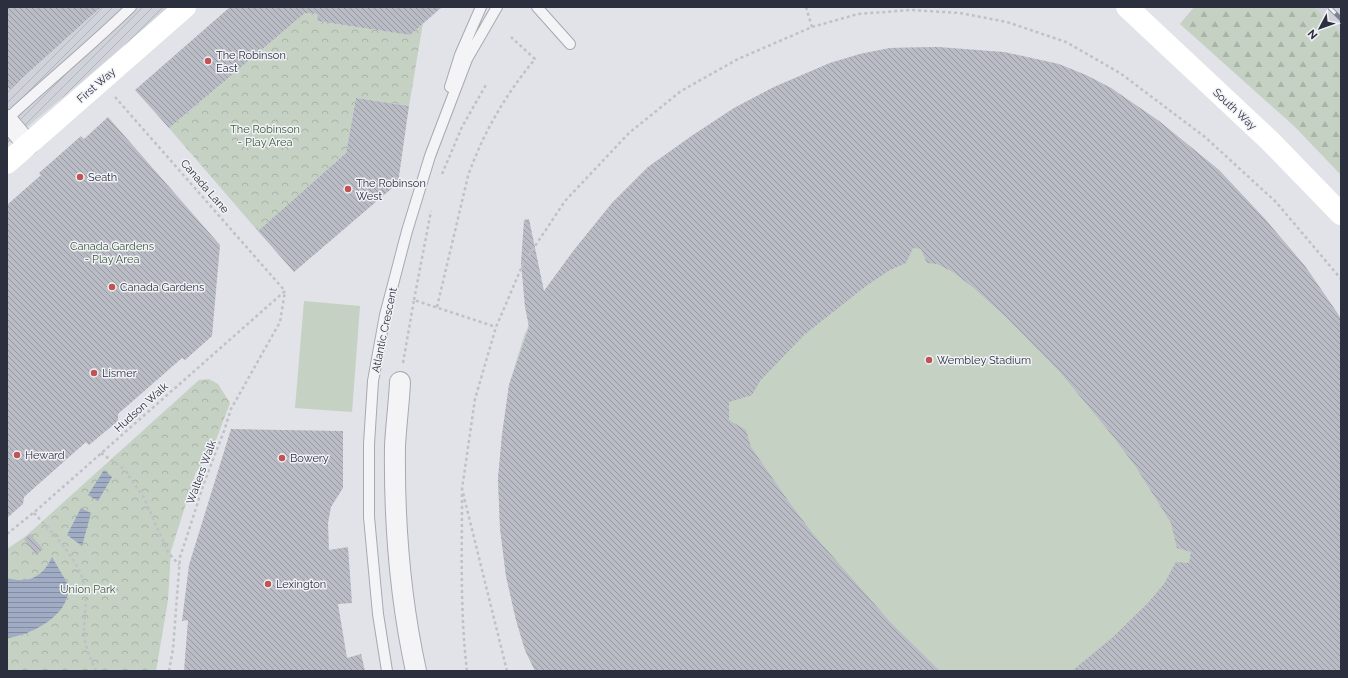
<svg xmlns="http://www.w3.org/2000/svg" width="1348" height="678" viewBox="0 0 1348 678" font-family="Raleway,sans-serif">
<defs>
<pattern id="industrial-furrows" width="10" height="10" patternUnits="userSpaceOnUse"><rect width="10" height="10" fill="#d0d2da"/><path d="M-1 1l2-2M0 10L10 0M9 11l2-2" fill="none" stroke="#b3b5bc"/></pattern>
<pattern id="forest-firs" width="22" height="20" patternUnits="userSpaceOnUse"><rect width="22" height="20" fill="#c5d1c3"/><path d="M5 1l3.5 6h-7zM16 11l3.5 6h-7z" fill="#a9b4a9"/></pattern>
<pattern id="park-crowns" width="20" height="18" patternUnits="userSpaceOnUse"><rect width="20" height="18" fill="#c5d1c3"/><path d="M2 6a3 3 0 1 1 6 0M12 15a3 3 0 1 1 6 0" fill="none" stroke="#a9b4a9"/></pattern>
<pattern id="water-rules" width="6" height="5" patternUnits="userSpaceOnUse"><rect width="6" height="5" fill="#a0acc4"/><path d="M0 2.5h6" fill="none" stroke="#838ca1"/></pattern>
<pattern id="building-back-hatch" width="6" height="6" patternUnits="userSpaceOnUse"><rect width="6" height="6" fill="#b9bcc4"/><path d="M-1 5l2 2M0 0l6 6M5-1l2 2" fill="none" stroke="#9799a1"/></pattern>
</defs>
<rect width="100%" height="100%" fill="#e1e3e8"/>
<path fill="#d0d2da" d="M1314 7H1341V32Z"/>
<path fill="url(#industrial-furrows)" d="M7 7H171L7 144Z"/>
<path fill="url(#forest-firs)" d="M1194 7H1314L1341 32V175L1295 127 1180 24Z"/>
<path fill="url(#park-crowns)" d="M305 13 318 14 317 21 410 35 423 23 409 106 356 98 346 153 258 231 169 128Z
M209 379 218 384 230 403 210 456 196 472 171 551 168 600 156 671H7V549L26 536 199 380Z"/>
<path fill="#c5d1c3" d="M938 47 1086 75 1111 88 1159 121 1219 170 1265 219 1305 266 1338 314 1341 671H535L525 650 516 620 506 576 500 528 498 478 509 385 524 336 544 291 574 250 612 203 648 167 693 135 735 108 774 87 830 63 860 54 890 48Z
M304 301 360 306 352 412 295 408Z"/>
<path fill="url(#water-rules)" d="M104 470 112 477 98 501 88 495Z
M81 508 91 513 82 546 67 535Z
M52 557 70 588C68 594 66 602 62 608 50 624 26 636 7 638V578C29 584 43 577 52 557Z"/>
<path fill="url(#building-back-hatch)" d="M7 7H101L10 89 7 86Z
M230 7H442L410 35 317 21 318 14 305 13 169 128 135 90Z
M938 47 1004 52 1059 64 1086 75 1111 88 1159 121 1219 170 1265 219 1305 266 1338 314 1341 319V671H1072L1113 637 1148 603 1164 584 1176 562 1189 563 1191 552 1177 548 1171 523 1136 467 1112 435 1060 372 1006 317 975 289 953 272 937 264 927 263 921 249 913 248 906 263 890 270 866 286 804 335 760 381 752 395 729 402V420L746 430 751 447 766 469 789 502 813 534 891 623 940 671H535L525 650 516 620 506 576 500 528 498 478 502 434 509 385 529 327 525 307 521 263 524 220 529 219 544 291 574 250 612 203 648 167 693 135 734 108 774 87 830 63 860 54 890 48Z
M356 98 409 106 398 183 294 272 258 231 346 153Z
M108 117 220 245 212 336 185 360 182 358 118 414V421L89 445 86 442 24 497 23 504 7 518V205L41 175 39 173 81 136 84 139Z
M231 429 343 431V488L331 507 328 523 329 550 348 547 352 603 338 604 347 658 361 654 365 671H184L188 620 182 621 189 565Z
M30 534 43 549 36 555 24 539Z"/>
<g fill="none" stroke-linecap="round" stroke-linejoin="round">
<g stroke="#a7a9b2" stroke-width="12">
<path id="lane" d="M537 7 570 44
M450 87 460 55 481 7
M7 119C48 81 91 46 131 7
M387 671 378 614 369 517V444L373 381 385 315 407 231 430 156 467 59 497 7"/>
</g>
<g stroke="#a7a9b2" stroke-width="22">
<path id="street" d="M7 120 28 145
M400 382C399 404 396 425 395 446 394 521 400 598 416 671"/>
</g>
<path stroke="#c0c1c7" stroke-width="2.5" stroke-dasharray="3 3" stroke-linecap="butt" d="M595 7H596
M806 7 812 27
M115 97 285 291
M442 174 462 127 487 83
M414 300 431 211
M437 307 468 176C483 133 506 94 535 59L511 37
M403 363 414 300 496 327
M101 453 124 469 144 498 168 552 179 565
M462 494C462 553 460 613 467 671
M34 513C52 532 77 558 84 583 88 598 84 615 84 630 84 644 90 658 96 671
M7 534 38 509 285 291
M169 671 173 649 180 557 187 536 204 483 224 431 231 409 280 322 285 291
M507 671 462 489 475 399 496 327 523 264 565 201 629 133 681 91 738 59 812 27 858 14 911 10 960 13 1007 22 1066 42 1120 73 1205 137 1276 202 1341 279"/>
<use href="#lane" stroke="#f4f4f7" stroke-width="10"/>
<use href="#street" stroke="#f4f4f7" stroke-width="20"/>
<path stroke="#fff" stroke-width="22" d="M1127 7 1270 141 1341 214
M7 163 185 7"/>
<g stroke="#7c8190" stroke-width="4.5">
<path id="rail" d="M1329 7 1341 19"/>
</g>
<use href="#rail" stroke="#f1f2f6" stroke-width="3" stroke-dasharray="9" stroke-linecap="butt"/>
</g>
<g fill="#c05454" stroke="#f1f2f6" stroke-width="1.5">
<circle cx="208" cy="61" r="4"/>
<circle cx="80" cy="177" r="4"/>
<circle cx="348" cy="189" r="4"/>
<circle cx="112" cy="287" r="4"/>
<circle cx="929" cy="360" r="4"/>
<circle cx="94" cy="373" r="4"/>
<circle cx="17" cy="455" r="4"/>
<circle cx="282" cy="458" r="4"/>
<circle cx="268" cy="584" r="4"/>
</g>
<g text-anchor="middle" stroke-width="3" stroke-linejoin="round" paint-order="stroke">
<g font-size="11" fill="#2b2f3e" stroke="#f1f2f6" text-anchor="start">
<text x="216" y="59">The Robinson<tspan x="216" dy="13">East</tspan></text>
<text x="88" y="181">Seath</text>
<text x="356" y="187">The Robinson<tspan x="356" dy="13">West</tspan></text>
<text x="120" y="291">Canada Gardens</text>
<text x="937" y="364">Wembley Stadium</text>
<text x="102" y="377">Lismer</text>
<text x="25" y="459">Heward</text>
<text x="290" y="462">Bowery</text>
<text x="276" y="588">Lexington</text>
</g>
<g font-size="11" fill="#2b2f3e" stroke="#f1f2f6">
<text transform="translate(96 85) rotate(-41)" y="4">First Way</text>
<text transform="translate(1235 109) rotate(43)" y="4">South Way</text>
<text transform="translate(205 186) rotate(49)" y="4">Canada Lane</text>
<text transform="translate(384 330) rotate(-78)" y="4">Atlantic Crescent</text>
<text transform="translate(141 407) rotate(-42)" y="4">Hudson Walk</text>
<text transform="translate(201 472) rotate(-70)" y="4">Walters Walk</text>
</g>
<g font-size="11" fill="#3b583a" stroke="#f1f2f6">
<text x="265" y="133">The Robinson<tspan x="265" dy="13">- Play Area</tspan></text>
<text x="112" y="250">Canada Gardens<tspan x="112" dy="13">- Play Area</tspan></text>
<text x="88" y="593">Union Park</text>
</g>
</g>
<rect width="1348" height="678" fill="none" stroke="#2b2f3e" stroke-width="16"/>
<g transform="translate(1320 28) rotate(229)" stroke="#f1f2f6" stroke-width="3" paint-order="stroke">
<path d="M0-3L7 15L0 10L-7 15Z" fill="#2b2f3e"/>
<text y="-6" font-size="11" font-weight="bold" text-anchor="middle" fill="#2b2f3e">N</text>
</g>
</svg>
